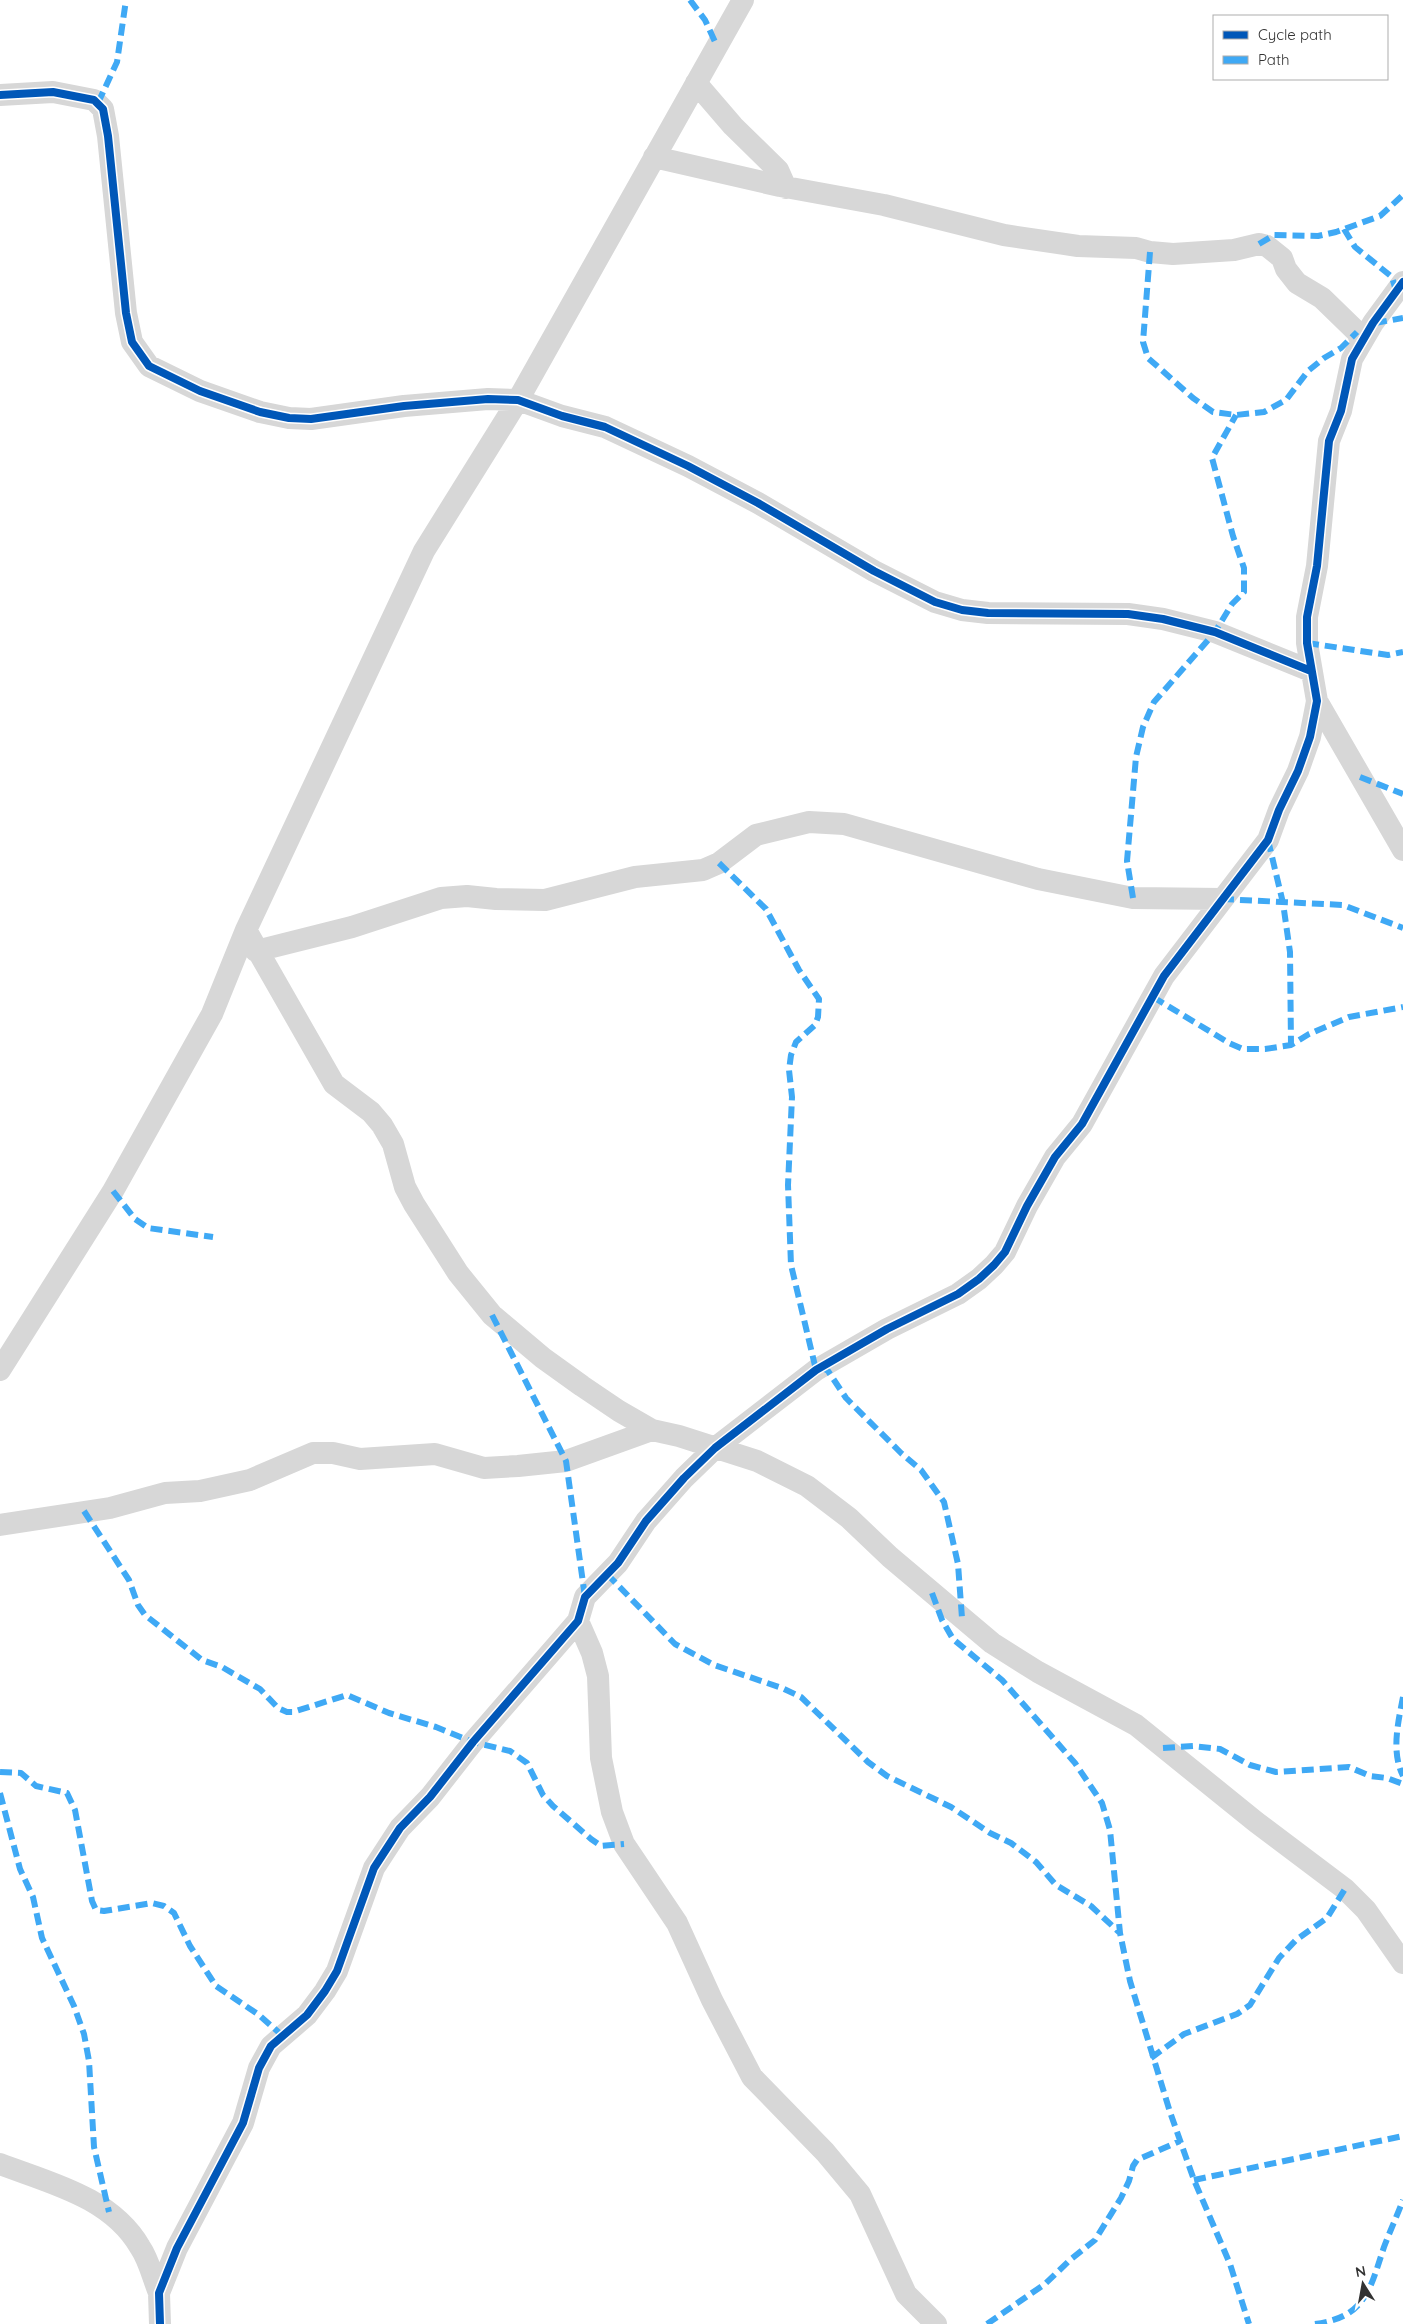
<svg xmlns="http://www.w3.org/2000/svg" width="1403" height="2324" viewBox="0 0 1403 2324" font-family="Quicksand,sans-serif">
<rect width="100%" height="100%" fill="#fff"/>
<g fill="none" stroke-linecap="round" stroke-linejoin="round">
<path stroke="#d7d7d7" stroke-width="22" d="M696 83 733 126 778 170 786 188
M0 95 53 92 94 100 103 109 108 136 126 313 132 342 149 366 200 391 260 412 289 418 311 419 404 406 488 399 518 400 562 416 605 427 688 466 758 503 874 571 935 602 962 610 988 613 1128 614 1163 619 1215 632 1311 671
M654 157 780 186 884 205 1004 235 1078 246 1136 248 1150 252 1173 254 1234 250 1259 244 1267 246 1282 258 1286 269 1297 283 1322 298 1357 332 1361 341
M1317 701 1403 850
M246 930 334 1084 371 1112 382 1125 393 1144 405 1187 414 1204 458 1273 492 1315 543 1358 582 1386 619 1411 652 1430 679 1436 757 1461 807 1486 849 1518 890 1557 992 1643 1038 1672 1136 1725 1256 1822 1345 1889 1366 1910 1403 1963
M256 951 352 927 441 898 467 896 496 899 545 900 635 877 703 870 719 863 756 835 809 822 844 824 1038 879 1133 898 1222 899
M0 1370 113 1191 212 1014 246 930 424 551 518 400 743 0
M0 1525 110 1508 165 1493 200 1491 250 1480 313 1453H333L360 1459 435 1454 484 1468 518 1466 566 1461 652 1430
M578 1621 592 1653 598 1676 601 1758 612 1812 624 1844 677 1923 712 2000 752 2077 825 2152 860 2194 906 2294 936 2324
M0 2164C50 2183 111 2197 140 2247 149 2260 153 2278 159 2293
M160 2324 159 2293 177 2248 243 2123 259 2068 271 2046 307 2015 325 1991 337 1971 374 1868 400 1828 430 1797 473 1742 578 1621 585 1597 618 1563 646 1521 684 1478 715 1448 816 1370 887 1329 958 1294 979 1279 994 1265 1005 1252 1027 1206 1055 1157 1082 1124 1164 976 1268 840 1279 810 1298 771 1310 737 1317 701 1307 643V617L1317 566 1329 441 1341 411 1352 359 1373 323 1403 282"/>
<path stroke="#3fa9f5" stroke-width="6" stroke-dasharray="12 6" stroke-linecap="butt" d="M690 0 705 20 717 46
M98 103 117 62 126 0
M1344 229 1355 247 1392 277 1396 291
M1259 244 1274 235 1318 236 1336 232 1380 216 1403 195
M1150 252 1143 342 1148 358 1193 398 1213 412 1236 415 1264 412 1286 400 1308 371 1324 358 1341 348 1357 332
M1375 323 1403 318
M1307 643 1388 655 1403 652
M1360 777 1403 794
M1268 840 1283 903 1290 952 1291 1045
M719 863 766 909 799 970 819 999 818 1017 815 1025 796 1042 791 1055 789 1070 792 1097 788 1185 791 1265 816 1370
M1133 898 1127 861 1136 757 1143 727 1154 702 1215 632 1232 604 1244 592V568L1233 536 1212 458 1236 415
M1222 899 1343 905 1403 928
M1153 997 1229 1043 1243 1049H1265L1291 1045 1309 1034 1349 1017 1403 1007
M113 1191 135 1219 148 1228 213 1237
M492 1315 566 1461 585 1597
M821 1367 828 1371 846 1398 901 1453 921 1470 944 1502 958 1564 962 1618
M84 1511 129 1580 138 1605 145 1615 202 1660 222 1667 260 1689 278 1708 287 1712H293L347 1695 389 1713 436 1727 473 1742 510 1751 527 1763 543 1795 553 1806 591 1839 601 1846 624 1844
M607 1574 675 1644 714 1665 782 1688 801 1697 868 1762 887 1776 951 1807 990 1833 1011 1843 1036 1862 1056 1885 1091 1906 1120 1933
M932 1593 942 1620 953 1639 1002 1680 1075 1763 1102 1803 1110 1830 1120 1933 1130 1981 1170 2112 1194 2180 1230 2264 1249 2324
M1403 1697C1398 1723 1391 1752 1403 1776
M1163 1748 1193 1746 1220 1749 1250 1765 1276 1772 1349 1767 1370 1776 1387 1778 1403 1784
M0 1772 21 1773 36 1786 67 1793 75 1810 92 1901 96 1910 104 1911 152 1903 164 1906 174 1913 190 1946 216 1986 259 2015 284 2037
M0 1793 20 1869 33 1897 42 1938 74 2006 84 2034 89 2061 94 2147 109 2212
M1151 2058 1184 2034 1237 2014 1250 2005 1279 1958 1296 1940 1327 1918 1345 1889
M1194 2180 1403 2136
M987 2324 1045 2284 1070 2260 1095 2240 1121 2198 1129 2181 1133 2166 1137 2160 1180 2141
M1315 2324C1366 2317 1370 2289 1384 2247 1390 2231 1397 2216 1403 2200"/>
<g stroke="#fff" stroke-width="11">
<path id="cycleway" d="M0 95 53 92 94 100 103 109 108 136 126 313 132 342 149 366 200 391 260 412 289 418 311 419 404 406 488 399 518 400 562 416 605 427 688 466 758 503 874 571 935 602 962 610 988 613 1128 614 1163 619 1215 632 1311 671
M160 2324 159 2293 177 2248 243 2123 259 2068 271 2046 307 2015 325 1991 337 1971 374 1868 400 1828 430 1797 473 1742 578 1621 585 1597 618 1563 646 1521 684 1478 715 1448 816 1370 887 1329 958 1294 979 1279 994 1265 1005 1252 1027 1206 1055 1157 1082 1124 1164 976 1268 840 1279 810 1298 771 1310 737 1317 701 1307 643V617L1317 566 1329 441 1341 411 1352 359 1373 323 1403 282"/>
</g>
<use href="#cycleway" stroke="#0057b8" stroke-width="8"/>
</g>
<rect x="1213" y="15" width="175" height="65" fill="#ffffff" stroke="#adadad"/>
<rect x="1223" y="31" width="25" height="8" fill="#0057b8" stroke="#adadad"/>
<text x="1258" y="40" font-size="15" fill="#333333">Cycle path</text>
<rect x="1223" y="56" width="25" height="8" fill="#3fa9f5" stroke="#adadad"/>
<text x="1258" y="65" font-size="15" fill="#333333">Path</text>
<g transform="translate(1363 2284) rotate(349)" stroke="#ffffff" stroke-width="4" paint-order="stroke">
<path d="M0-4L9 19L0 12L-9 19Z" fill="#333333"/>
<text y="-8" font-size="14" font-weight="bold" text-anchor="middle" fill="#333333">N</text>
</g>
</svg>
